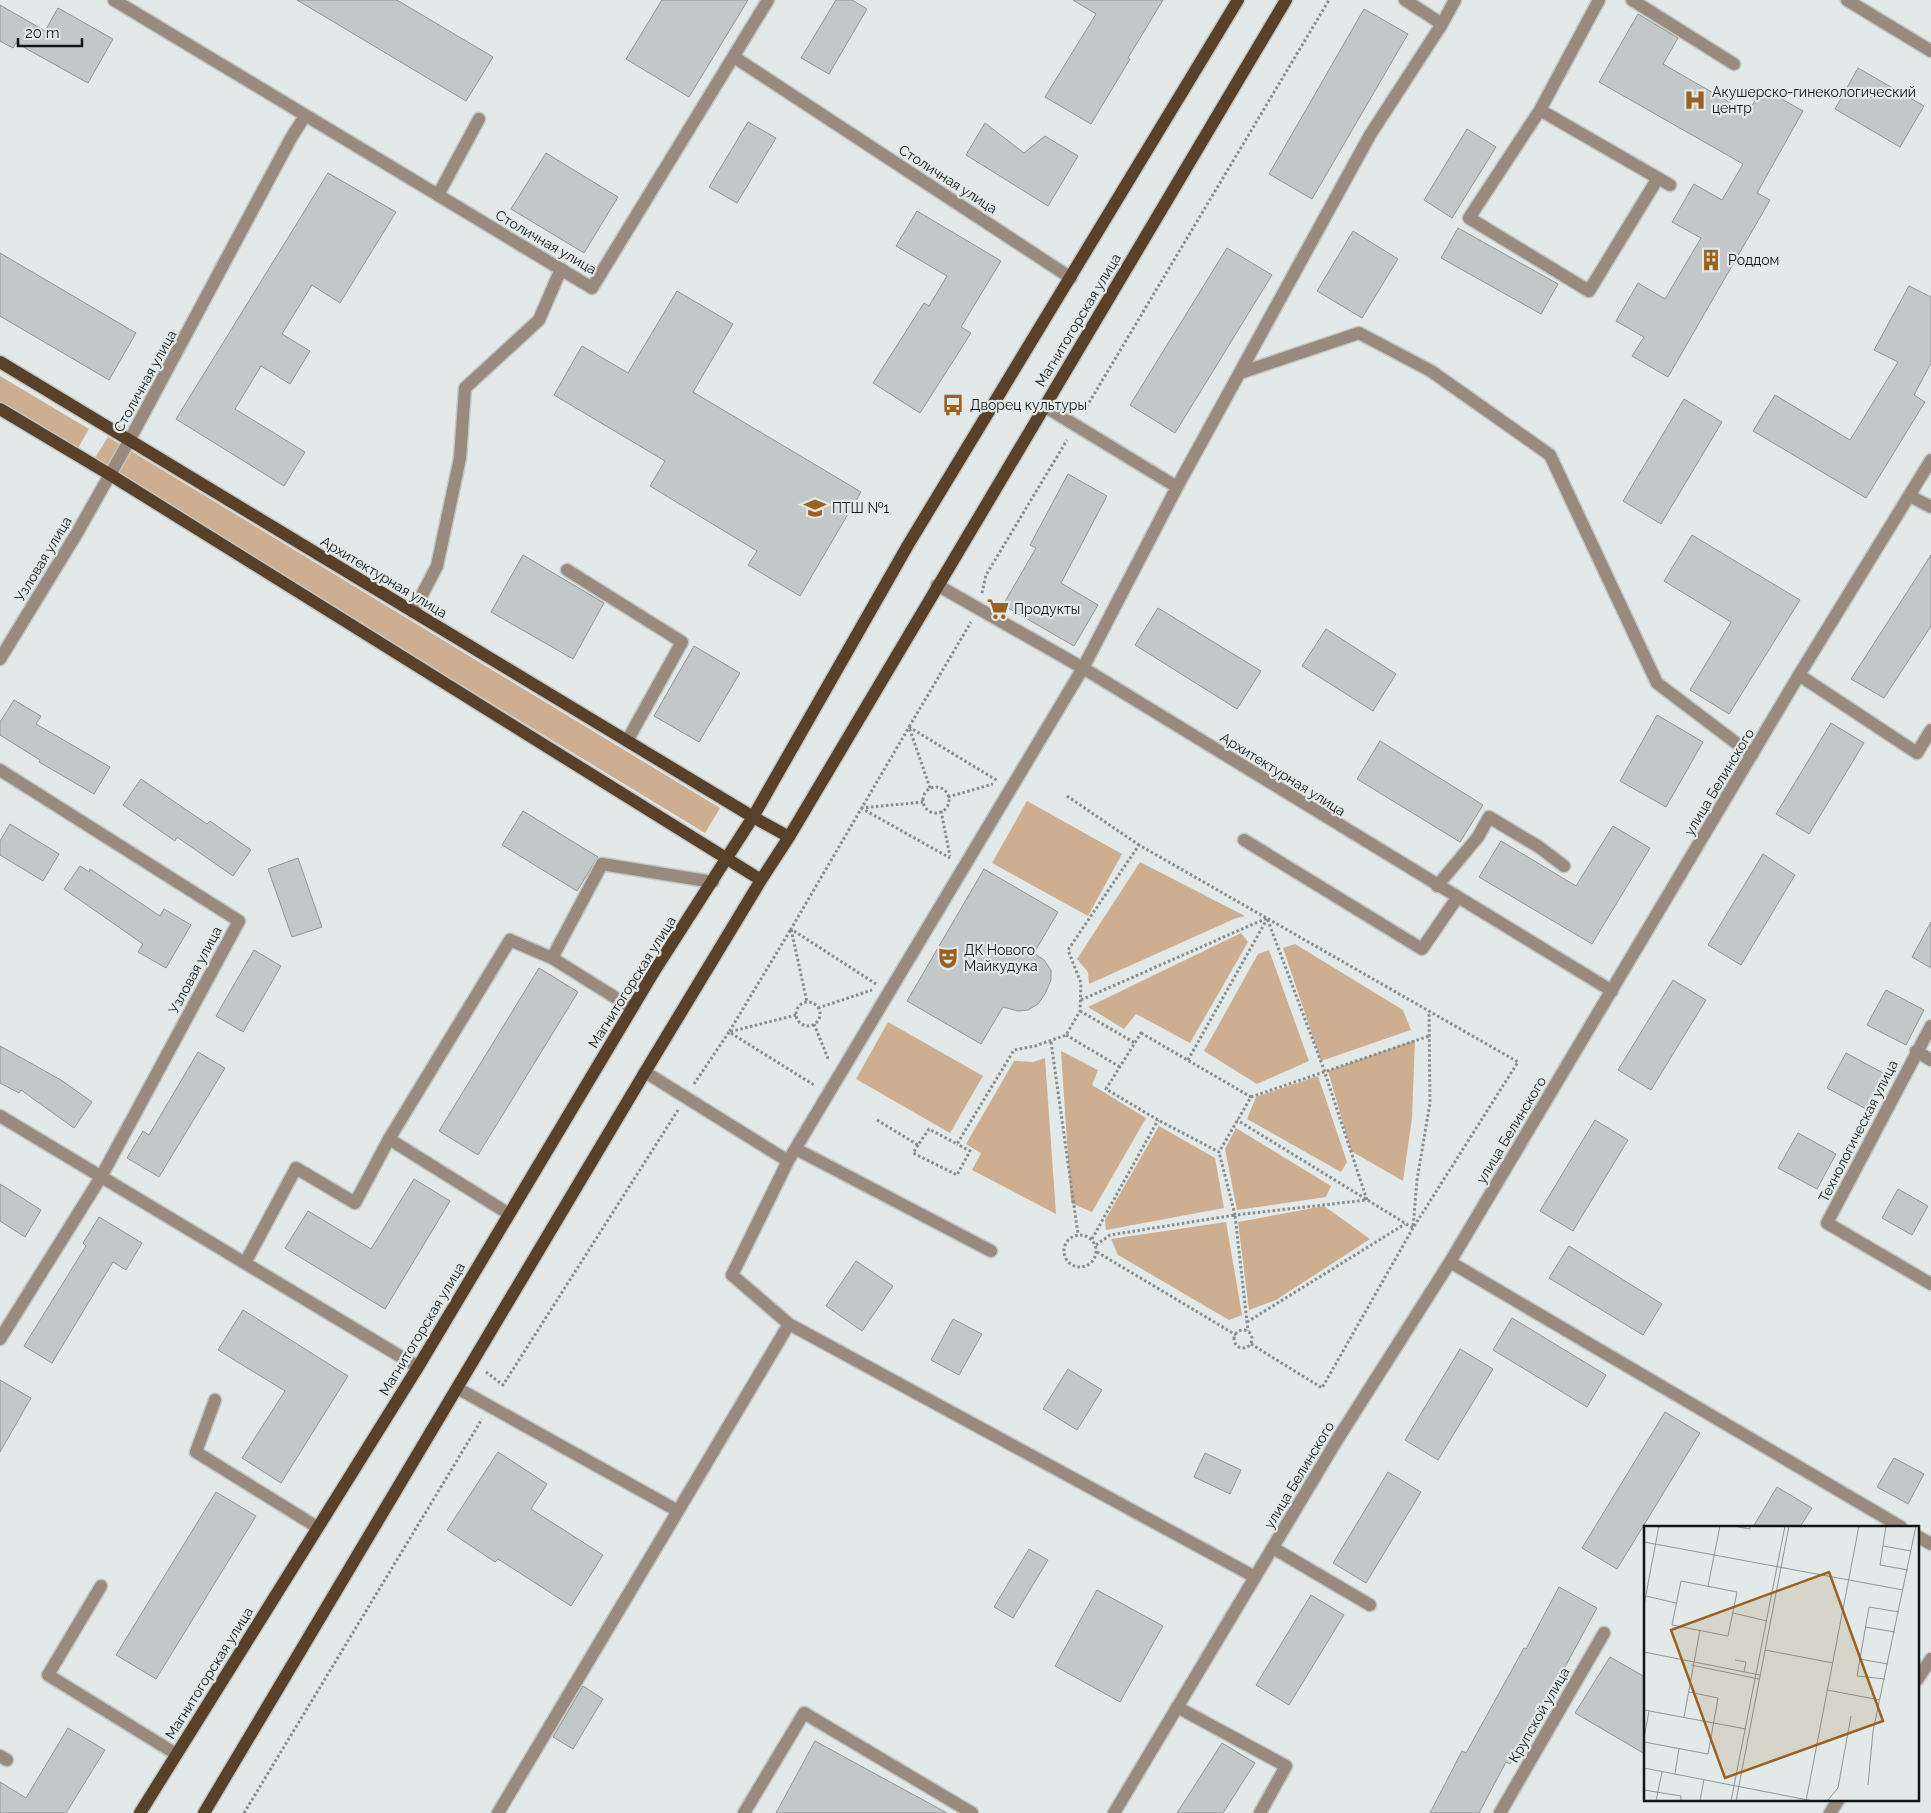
<svg xmlns="http://www.w3.org/2000/svg" width="1931" height="1813" viewBox="0 0 1931 1813" font-family="Raleway,sans-serif">
<rect width="100%" height="100%" fill="#e2e9e8"/>
<path fill="#ceae91" d="M0 376 89 429 78 448 0 402Z
M108 437 720 808 705 833 93 461Z
M1027 801 1122 854 1088 916 992 863Z
M1140 862 1245 916 1234 919 1089 984 1088 972 1077 959Z
M1241 933 1248 942 1190 1043 1136 1014 1124 1029 1088 1007Z
M1295 944 1403 1010 1411 1030 1321 1061 1283 948Z
M1269 950 1309 1061 1257 1084 1204 1051 1258 954Z
M888 1022 983 1076 950 1133 856 1079Z
M1415 1040 1412 1118 1403 1181 1351 1151 1328 1071Z
M1061 1051 1098 1070 1092 1085 1146 1118 1092 1212 1071 1203Z
M1045 1058 1056 1214 972 1170 981 1153 966 1144 1014 1061 1033 1062Z
M1318 1076 1347 1162 1341 1172 1247 1119 1256 1097Z
M1159 1126 1215 1158 1224 1208 1106 1230 1105 1220Z
M1236 1128 1331 1186 1326 1197 1237 1210 1225 1149Z
M1324 1206 1370 1239 1276 1300 1249 1310 1238 1222Z
M1226 1222 1242 1315 1229 1320 1118 1255 1111 1239Z"/>
<path fill="#c1c8c7" stroke="#8f9595" d="M297 0H397L493 57 466 101Z
M662 0H748L689 97 626 59Z
M836 0H852L867 9 829 74 801 58Z
M1073 0H1163L1128 58 1130 59 1091 124 1045 97 1096 14Z
M0 5 45 31 58 8 113 39 88 83 16 43 13 48 0 41Z
M1364 9 1408 34 1312 199 1269 174Z
M1638 14 1678 38 1663 64 1748 113 1762 88 1803 111 1757 193 1770 200 1668 377 1632 356 1644 337 1616 321 1638 283 1665 299 1701 238 1672 222 1694 184 1722 200 1743 164 1599 82Z
M1858 68 1924 106 1900 147 1835 109Z
M748 122 776 138 737 203 709 187Z
M985 123 1024 153 1045 136 1078 156 1048 206 966 155Z
M1467 129 1496 147 1452 218 1424 200Z
M546 153 618 197 584 253 511 209Z
M328 173 396 212 340 303 312 285 282 334 310 351 290 384 261 366 235 409 305 452 284 486 176 419Z
M917 211 1001 261 961 327 971 333 920 413 873 383 924 303 929 306 947 276 896 246Z
M1458 228 1558 284 1541 314 1441 258Z
M1353 231 1398 259 1362 318 1317 291Z
M1227 248 1272 275 1175 433 1130 405Z
M0 253 136 333 109 380 0 316Z
M1909 286 1931 297V363L1914 395 1925 402 1866 498 1753 431 1775 395 1850 440 1898 362 1874 350Z
M677 291 733 324 693 392 861 492 800 596 748 565 757 551 650 486 665 461 554 395 582 346 628 373Z
M1684 399 1722 422 1661 524 1623 501Z
M1068 474 1107 496 1061 583 1098 605 1074 646 1003 605 1036 548 1030 545Z
M1692 535 1800 600 1729 714 1690 690 1731 622 1664 581Z
M523 555 604 603 573 659 491 612Z
M1931 555V626L1884 698 1851 679Z
M1158 608 1261 671 1237 709 1135 645Z
M1326 629 1396 674 1373 711 1302 666Z
M694 646 740 673 699 742 654 716Z
M14 700 41 716 36 724 110 767 94 794 39 762 40 760 0 735V722Z
M1657 715 1703 742 1666 807 1620 781Z
M1831 723 1864 743 1809 834 1776 814Z
M1380 741 1483 805 1460 842 1357 779Z
M141 779 207 824 210 821 251 850 233 876 177 837 175 841 123 805Z
M523 811 598 857 577 891 502 845Z
M10 824 59 854 43 881 0 855V841Z
M1613 826 1650 848 1592 944 1479 877 1501 841 1576 886Z
M1763 854 1795 875 1741 965 1708 945Z
M298 858 322 927 292 937 268 869Z
M80 866 89 872 90 869 160 916 164 909 191 925 166 968 138 952 143 944 64 889Z
M984 869 1058 912 1034 953 1044 960 1051 970V980L1045 994 1038 1004 1028 1010 1018 1011 1003 1007 981 1044 907 1001Z
M1931 922V968L1912 957Z
M254 950 281 966 243 1032 216 1016Z
M539 968 578 992 478 1155 439 1131Z
M1673 980 1706 1000 1651 1090 1618 1070Z
M1886 990 1924 1010 1906 1045 1867 1025Z
M0 1046 61 1080 92 1102 74 1128 21 1090 19 1093 0 1083Z
M198 1052 225 1068 159 1177 127 1158 143 1131 149 1135Z
M1846 1053 1885 1074 1866 1109 1827 1088Z
M1595 1120 1628 1140 1573 1231 1540 1211Z
M1798 1133 1836 1154 1817 1189 1778 1168Z
M414 1179 450 1201 385 1309 285 1248 308 1211 371 1249Z
M0 1184 41 1210 25 1237 0 1221Z
M1898 1189 1928 1206 1912 1235 1882 1218Z
M99 1217 142 1243 126 1270 113 1262 52 1363 24 1346 86 1246 83 1243Z
M1569 1246 1662 1304 1643 1335 1549 1278Z
M856 1261 893 1286 862 1331 826 1306Z
M243 1310 348 1376 281 1483 242 1458 285 1391 218 1350Z
M1512 1318 1606 1375 1587 1407 1493 1350Z
M953 1319 982 1334 959 1375 931 1360Z
M1460 1349 1493 1369 1438 1460 1405 1440Z
M1068 1369 1102 1390 1077 1430 1043 1409Z
M0 1380 31 1398 0 1452Z
M1665 1412 1700 1433 1617 1569 1582 1548Z
M498 1452 547 1484 531 1509 603 1555 571 1606 498 1559 495 1562 447 1530Z
M1205 1453 1241 1470 1230 1494 1194 1477Z
M1894 1458 1924 1474 1908 1504 1877 1487Z
M1388 1472 1421 1492 1366 1583 1333 1563Z
M1777 1487 1812 1508 1800 1527H1753Z
M216 1492 256 1516 156 1679 116 1655Z
M1029 1549 1048 1560 1013 1618 994 1607Z
M1559 1587 1597 1608 1541 1711 1539 1710 1510 1764 1506 1762 1479 1813H1430L1462 1751 1466 1753 1524 1648 1526 1649Z
M1097 1590 1163 1626 1120 1702 1055 1666Z
M1311 1595 1344 1615 1289 1705 1256 1685Z
M1610 1657 1645 1677V1754L1575 1713Z
M583 1686 603 1699 573 1749 553 1737Z
M68 1728 105 1750 66 1813H0V1782L26 1798Z
M815 1741 947 1813H776Z
M1222 1743 1255 1763 1223 1813H1177Z"/>
<g fill="none" stroke-linecap="round" stroke-linejoin="round">
<g stroke="#c1c7c6" stroke-width="15">
<path id="service" d="M1599 0 1540 110 1670 185
M1632 0 1734 64
M1442 24 1455 0
M1540 110 1469 218 1589 291 1658 178
M438 195 479 119
M1240 373 1359 333 1431 371 1550 455 1657 683 1752 755
M1044 406 1177 487 1370 135 1442 24 1405 0
M1910 496 1931 507
M413 612 437 566 460 458 465 388 539 320 561 269
M1799 675 1917 753 1931 730
M1244 840 1422 949 1457 898
M1437 886 1478 837 1489 817 1539 847 1564 866
M632 1008 552 958 602 864 713 882
M645 1072 788 1161 1083 668 1177 487
M796 1149 991 1251
M788 1161 732 1275 789 1324
M509 1214 389 1139 510 940 552 958
M245 1263 296 1168 355 1203 389 1139
M457 1388 678 1511 498 1813
M215 1400 196 1452 317 1527
M678 1511 789 1324 1255 1577
M1273 1548 1370 1605
M101 1586 48 1675 176 1754
M1177 1707 1286 1766 1260 1813
M0 1756 7 1760
M744 1813 804 1713 972 1813"/>
</g>
<g stroke="#c1c7c6" stroke-width="15">
<path id="minor" d="M114 0 592 288 768 0
M1847 0 1931 51
M734 57 1071 278
M567 570 682 642 627 741
M937 585 1083 668 1612 991
M0 659 77 533 129 441 291 138 305 116
M0 770 239 921 101 1177 0 1339
M1931 1026 1827 1223 1931 1284
M1916 1051 1931 1060
M0 1116 418 1367
M1450 1262 1901 1527
M1917 1536 1931 1544
M1917 1680 1931 1659
M1114 1813 1337 1440 1450 1262 1799 675 1931 460
M1500 1813 1604 1633
M1830 1813 1839 1799"/>
</g>
<g stroke="#c1c7c6" stroke-width="15">
<path id="primary" d="M0 362 753 817 789 837
M0 409 109 474 761 880
M140 1813 418 1367 655 970 753 817 908 545 1238 0
M204 1813 645 1072 761 880 789 837 1286 0"/>
</g>
<path stroke="#868b8b" stroke-width="3" stroke-dasharray="2.5 2.5" stroke-linecap="butt" d="M1084 411 1329 0
M982 593 986 575 1067 440
M923 800a13 13 0 1 1 26 0a13 13 0 1 1-26 0Z
M930 788 909 727 971 622
M1067 796 1139 845
M948 797 993 784
M861 808 950 858
M861 808 923 802
M941 811 950 856
M876 984 791 929 909 727 998 781
M1081 1000 1267 918 1323 1067 1367 1200 1235 1215 1219 1152
M796 1014a12 12 0 1 1 24 0a12 12 0 1 1-24 0Z
M818 1008 872 990
M1080 1011 1135 1043
M796 1015 729 1032 791 929 807 1002
M814 1024 829 1061
M1141 1033 1251 1097 1219 1152 1158 1120 1106 1089Z
M1066 1035 1120 1067
M1051 1042 1078 1234
M1188 1060 1267 919
M694 1084 729 1032 814 1085
M1251 1097 1429 1036
M877 1120 918 1145 929 1129 957 1144 1014 1050 1035 1046 1066 1035 1080 1011 1081 983 1068 950 1139 845 1518 1062 1413 1228 1237 1120
M918 1145 913 1153 957 1175 970 1151 957 1144
M1064 1251a16 16 0 1 1 32 0a16 16 0 1 1-32 0Z
M1092 1239 1158 1120
M1096 1245 1110 1235 1235 1215 1248 1331
M1097 1252 1236 1335
M1247 1322 1405 1224
M1234 1339a9 9 0 1 1 18 0a9 9 0 1 1-18 0Z
M1251 1344 1322 1388 1413 1228 1417 1180 1430 1103 1429 1011
M486 1372 503 1385 678 1110
M244 1813 482 1419"/>
<use href="#service" stroke="#998a7d" stroke-width="12"/>
<use href="#minor" stroke="#998a7d" stroke-width="12"/>
<use href="#primary" stroke="#594029" stroke-width="12"/>
</g>
<defs>
<g id="hospital-bare" transform="scale(1.725)"><path d="M-5-5h3v3.5h4V-5h3V5h-3V1.5h-4V5h-3Z" fill="#9b6121" stroke="#e2e9e8" stroke-width="2.5" paint-order="stroke"/></g>
<g id="building-bare" transform="scale(1.725)"><path d="M-4-6H4V6H1V3H-1V6H-4ZM-2.5-4.3h1.7v1.8h-1.7ZM.8-4.3h1.7v1.8H.8ZM-2.5-1h1.7V.8h-1.7ZM.8-1h1.7V.8H.8Z" fill="#9b6121" stroke="#e2e9e8" stroke-width="2.5" paint-order="stroke"/></g>
<g id="bus-bare" transform="scale(1.725)"><path d="M-5-6H5V4H4V6H2V4H-2V6H-4V4H-5ZM-3.5-4V0h7V-4ZM-3.5 1.2v1.5H-2V1.2ZM2 1.2v1.5H3.5V1.2Z" fill="#9b6121" stroke="#e2e9e8" stroke-width="2.5" paint-order="stroke"/></g>
<g id="school-bare" transform="scale(1.725)"><path d="M0-5L7-2L0 1L-7-2ZM-4 1L0 2.5L4 1V4Q0 6-4 4Z" fill="#9b6121" stroke="#e2e9e8" stroke-width="2.5" paint-order="stroke"/></g>
<g id="supermarket-bare" transform="scale(1.725)"><path d="M-6-5.5h2.5l.6 2H6L4.5 2H-2.5L-4.4-4H-6ZM-1.5 3.2a1.3 1.3 0 1 0 .1 0ZM3 3.2a1.3 1.3 0 1 0 .1 0Z" fill="#9b6121" stroke="#e2e9e8" stroke-width="2.5" paint-order="stroke"/></g>
<g id="theatre-bare" transform="scale(1.725)"><path d="M-5-5.5Q0-4 5-5.5V0Q5 5 0 6Q-5 5-5 0ZM-3.3-2.5H-1v1.5H-3.3ZM1-2.5H3.3v1.5H1ZM-2.8 1Q0 5.5 2.8 1Z" fill="#9b6121" stroke="#e2e9e8" stroke-width="2.5" paint-order="stroke"/></g>
</defs>
<g fill-rule="evenodd">
<use href="#hospital-bare" x="1695" y="100"/>
<use href="#building-bare" x="1711" y="260"/>
<use href="#bus-bare" x="953" y="405"/>
<use href="#school-bare" x="815" y="508"/>
<use href="#supermarket-bare" x="998" y="609"/>
<use href="#theatre-bare" x="948" y="958"/>
</g>
<g text-anchor="middle" stroke-width="4.5" stroke-linejoin="round" paint-order="stroke">
<g font-size="14" fill="#121515" stroke="#e2e9e8" text-anchor="start">
<text x="1712" y="97">Акушерско-гинекологический<tspan x="1712" dy="16">центр</tspan></text>
<text x="1728" y="265">Роддом</text>
<text x="970" y="410">Дворец культуры</text>
<text x="832" y="513">ПТШ №1</text>
<text x="1014" y="614">Продукты</text>
<text x="964" y="955">ДК Нового<tspan x="964" dy="16">Майкудука</tspan></text>
</g>
<g font-size="14" fill="#121515" stroke="#e2e9e8">
<text transform="translate(948 179) rotate(33)" y="5">Столичная улица</text>
<text transform="translate(546 242) rotate(30)" y="5">Столичная улица</text>
<text transform="translate(1078 320) rotate(-59)" y="5">Магнитогорская улица</text>
<text transform="translate(145 381) rotate(-61)" y="5">Столичная улица</text>
<text transform="translate(43 559) rotate(-59)" y="5">Узловая улица</text>
<text transform="translate(384 577) rotate(31)" y="5">Архитектурная улица</text>
<text transform="translate(1283 774) rotate(32)" y="5">Архитектурная улица</text>
<text transform="translate(1719 782) rotate(-59)" y="5">улица Белинского</text>
<text transform="translate(195 970) rotate(-62)" y="5">Узловая улица</text>
<text transform="translate(632 982) rotate(-58)" y="5">Магнитогорская улица</text>
<text transform="translate(1511 1130) rotate(-59)" y="5">улица Белинского</text>
<text transform="translate(1858 1131) rotate(-63)" y="5">Технологическая улица</text>
<text transform="translate(422 1329) rotate(-59)" y="5">Магнитогорская улица</text>
<text transform="translate(1299 1475) rotate(-59)" y="5">улица Белинского</text>
<text transform="translate(209 1673) rotate(-58)" y="5">Магнитогорская улица</text>
<text transform="translate(1539 1715) rotate(-60)" y="5">Крупской улица</text>
</g>
</g>
<g transform="translate(1644 1526)">
<rect width="275" height="275" fill="#e2e9e8"/>
<path fill="none" stroke="#8f9494" stroke-width="1" d="M90 0 106 3V0M242 0 236 39 264 44M0 16 259 64M239 20 267 25M37 55 93 66 84 110 28 99ZM64 60 76 0M2 70 32 77M0 79 15 0M89 87 123 95M221 101 251 106M121 124 189 137M0 126 116 149M215 133 244 138M91 134 102 136 100 146M47 139 115 153M241 153 213 150 225 81 255 86M183 164 236 174M0 184 102 203M40 191 56 104M0 212 5 185M0 216 64 228 74 172 45 166M0 242 169 275M31 248 35 222M224 259 229 205 272 0M0 264 37 270V275M12 275 18 246M56 275 60 253M87 275 141 0M92 275 145 0M162 275 215 0M183 275 194 262 207 190"/>
<path fill="#9b6121" fill-opacity="0.15" stroke="#9b6121" stroke-width="2.5" d="M185 46 239 195 81 252 27 104Z"/>
<rect width="275" height="275" fill="none" stroke="#121515" stroke-width="2.5"/>
</g>
<path d="M18 38v8h64v-8" fill="none" stroke="#121515" stroke-width="2.5"/>
<text x="25" y="38" font-size="15" fill="#121515" stroke="#e2e9e8" stroke-width="4" paint-order="stroke">20 m</text>
</svg>
